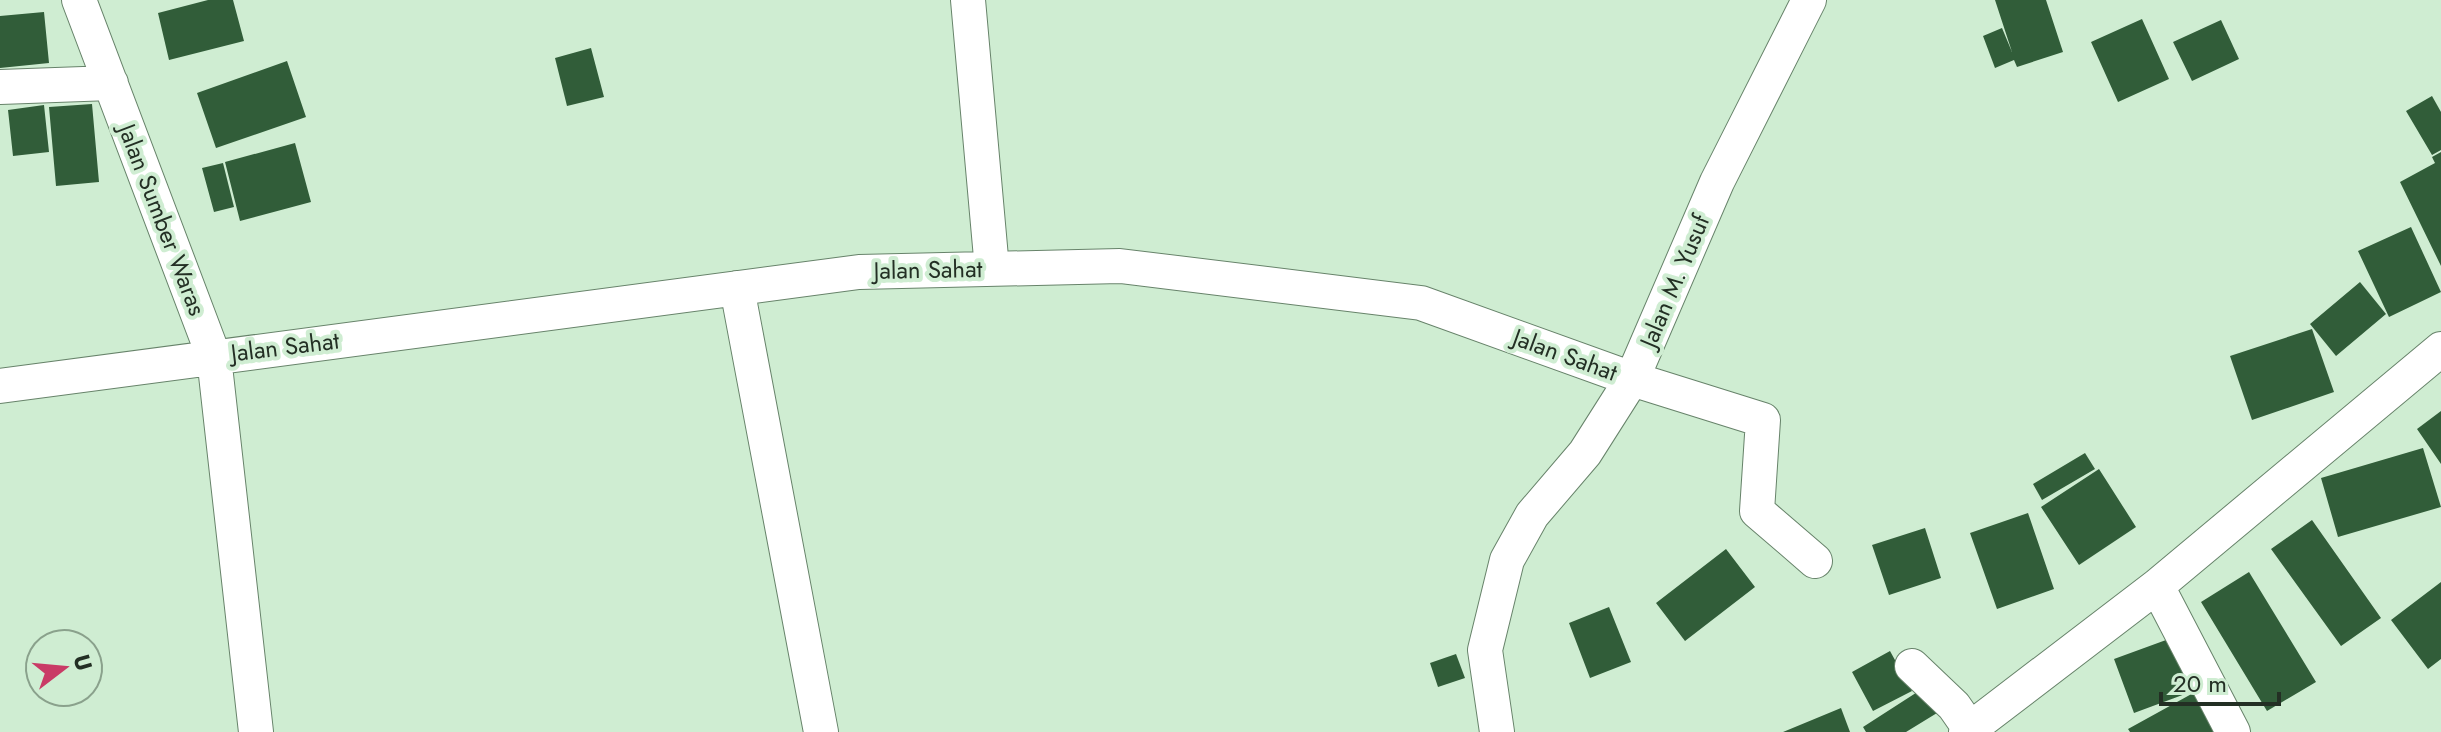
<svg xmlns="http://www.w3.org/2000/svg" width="2441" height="732" viewBox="0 0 2441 732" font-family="Jost,sans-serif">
<rect width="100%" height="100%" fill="#cfedd2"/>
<path fill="#315d39" d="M208 0H233L244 41 169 60 158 13Z
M1995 0H2046L2063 52 2017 67 2014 60 1995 68 1983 36 2002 28 2012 52Z
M44 12 49 63 0 68V16Z
M2142 19 2169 79 2118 102 2091 42Z
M2221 20 2239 59 2192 81 2173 42Z
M591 48 604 97 567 106 555 58Z
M287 61 306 117 216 148 197 93Z
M2432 96 2441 112V150L2432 155 2406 111Z
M92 104 99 182 56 186 49 107Z
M44 105 49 152 13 156 8 110Z
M295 143 311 202 240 221 225 162Z
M2441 152V266L2400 182 2435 163 2432 157Z
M223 163 234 207 214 212 202 168Z
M2411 227 2441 292 2389 317 2358 251Z
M2360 282 2386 314 2336 356 2310 324Z
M2312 329 2334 392 2252 420 2230 356Z
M2441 411V464L2417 429Z
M2423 448 2441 507 2338 537 2321 478Z
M2085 453 2095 469 2042 500 2033 484Z
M2099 469 2136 527 2079 565 2041 507Z
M2028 513 2054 589 1997 609 1970 533Z
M2312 520 2381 618 2341 646 2271 549Z
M1925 528 1941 578 1889 595 1872 545Z
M1726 549 1755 587 1685 641 1656 603Z
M2249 572 2316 682 2267 711 2201 602Z
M2441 582V659L2428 669 2391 620Z
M1609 607 1631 662 1590 678 1569 623Z
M2177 636 2196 690 2134 713 2114 659Z
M1890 651 1912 691 1873 711 1852 672Z
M1456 654 1465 678 1438 687 1430 663Z
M2206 686 2230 732H2130L2128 729Z
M1922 689 1937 713 1906 732H1866L1863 727Z
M1841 708 1850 732H1783Z"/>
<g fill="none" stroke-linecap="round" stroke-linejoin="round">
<g stroke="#67836a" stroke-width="36">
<path id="street" d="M79 0 214 357 256 732
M968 0 992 269
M0 87 111 83
M737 288 821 732
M0 386 859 272 1120 266 1421 303 1632 379 1763 420 1757 511 1815 561
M2157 586 2233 732
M1912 666 1954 706 1970 729
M1497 732 1485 650 1507 560 1532 515 1585 453 1632 379 1717 182 1809 0
M1966 732 2157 586 2441 349"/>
</g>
<use href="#street" stroke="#fff" stroke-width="34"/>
</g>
<g text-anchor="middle" stroke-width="8" stroke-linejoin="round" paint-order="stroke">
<g font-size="24" fill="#232f24" stroke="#cfedd2">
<text transform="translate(162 220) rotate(69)" y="8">Jalan Sumber Waras</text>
<text transform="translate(928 270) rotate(-1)" y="8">Jalan Sahat</text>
<text transform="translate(1675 281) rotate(-67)" y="8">Jalan M. Yusuf</text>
<text transform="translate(285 347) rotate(-7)" y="8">Jalan Sahat</text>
<text transform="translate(1565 355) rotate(20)" y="8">Jalan Sahat</text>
</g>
</g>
<g transform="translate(64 668) rotate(74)"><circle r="38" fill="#cfedd2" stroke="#8aa18c" stroke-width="2"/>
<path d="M0-6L14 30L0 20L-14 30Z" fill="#c93b66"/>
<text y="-12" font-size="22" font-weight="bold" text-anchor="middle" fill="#232f24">U</text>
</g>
<path d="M2161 692v12h118v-12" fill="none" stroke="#232f24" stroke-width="4"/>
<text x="2173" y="692" font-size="24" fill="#232f24" stroke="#cfedd2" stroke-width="6" paint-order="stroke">20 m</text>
</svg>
